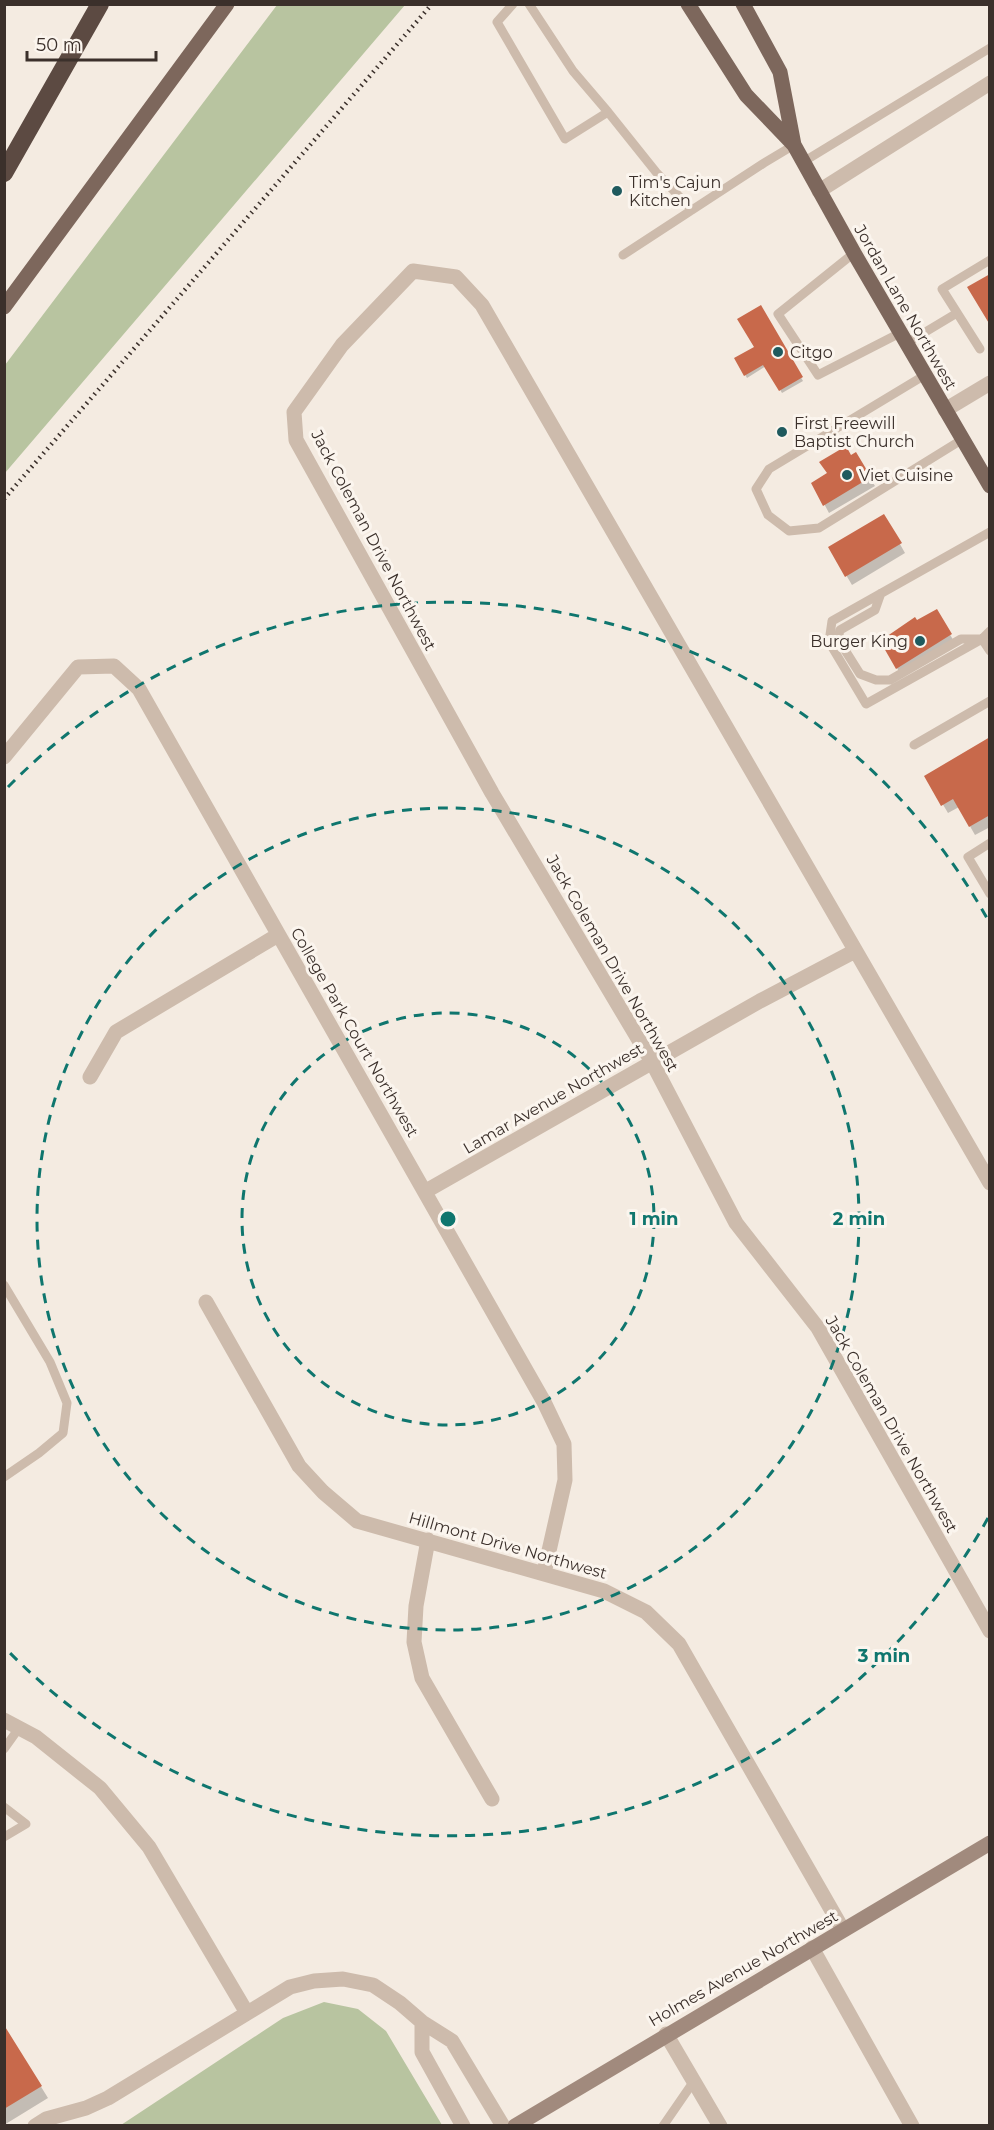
<svg xmlns="http://www.w3.org/2000/svg" width="994" height="2130" viewBox="0 0 994 2130" font-family="Montserrat,sans-serif">
<rect width="100%" height="100%" fill="#f4ebe1"/>
<path fill="#b8c4a0" d="M277 5H405L5 473V365Z
M324 2002 358 2009 386 2031 442 2125H121L283 2018Z"/>
<path fill="#0003" d="M761 307 803 381 782 393 766 366 747 378 736 359 756 348Z
M855 454 875 486 829 513 813 483Z
M884 516 905 553 852 585 830 548Z
M936 611 955 643 902 677 882 641Z
M990 739V827L975 835 959 807 948 813 926 776Z
M4 2027 48 2098 4 2125Z"/>
<path fill="#c8694b" d="M990 274V325L967 287Z
M761 305 803 377 779 391 763 365 744 376 734 358 754 347 737 319Z
M846 446 851 455 856 452 871 477 823 506 811 483 827 473 819 462Z
M884 514 902 543 845 577 828 547Z
M937 609 952 634 896 669 880 641 915 617 917 620Z
M990 737V815L969 827 953 799 941 806 924 776Z
M4 2025 42 2086 4 2109Z"/>
<g fill="none" stroke-linecap="round" stroke-linejoin="round">
<path stroke="#cdbbac" stroke-width="9" d="M513 4 497 22 565 139 608 112
M529 4 573 71 608 112 656 172 692 210
M803 162 990 48
M854 253 778 314 818 375 900 333
M623 255 764 163 794 145
M907 343 957 313
M980 349 942 289 990 260
M925 375 769 469 756 489 768 515 789 531 819 528 963 439
M990 532 832 621 829 642 866 704 982 639 990 631
M881 593 875 610 840 630 838 639 860 674 876 680H890L961 639H980
M982 639 990 651
M914 745 990 701
M990 843 968 857 990 894
M4 1285 50 1362 67 1403 63 1433 39 1453 4 1477
M4 1749 19 1728
M4 1807 26 1824 4 1837
M663 2126 694 2081"/>
<path stroke="#cdbbac" stroke-width="15" d="M819 191 990 83
M945 410 990 383
M4 757 78 667 114 666 139 689 544 1402 564 1444 565 1480 544 1573
M90 1077 116 1032 278 935
M990 1183 482 305 456 277 413 271 342 345 294 412 296 440 492 793 652 1062 736 1223 818 1328 990 1631
M426 1191 760 1001 855 951
M206 1302 299 1466 323 1492 357 1521 604 1591 646 1612 679 1644 843 1930
M428 1540 416 1606 414 1642 422 1678 492 1799
M4 1720 36 1737 100 1788 149 1847 247 2013
M812 1948 912 2126
M422 2022V2052L463 2126
M666 2034 720 2126
M35 2126 46 2119 86 2108 108 2098 290 1987 314 1981 343 1979 373 1985 400 2003 422 2022 452 2041 503 2126"/>
<path stroke="#a18a7d" stroke-width="15" d="M515 2126 990 1843"/>
<path stroke="#7d675c" stroke-width="15" d="M688 4 746 95 794 145 854 253 990 486
M743 4 780 72 794 145
M4 307 227 4"/>
<path stroke="#5c4a42" stroke-width="18" d="M4 173 100 4"/>
<path stroke="#3b302b" stroke-width="4.5" stroke-dasharray="1.5 4.5" stroke-linecap="butt" d="M4 499 432 4"/>
</g>
<g fill="none" stroke="#0f766e" stroke-width="3" stroke-dasharray="10 8">
<circle cx="448" cy="1219" r="206"/>
<circle cx="448" cy="1219" r="411"/>
<path d="M988 1518A617 617 0 0 1 8 1651M8 787A617 617 0 0 1 988 920"/>
</g>
<g fill="#1f5a5e" stroke="#fbf5ee" stroke-width="2">
<circle cx="617" cy="191" r="6"/>
<circle cx="778" cy="352" r="6"/>
<circle cx="782" cy="432" r="6"/>
<circle cx="847" cy="475" r="6"/>
<circle cx="920" cy="641" r="6"/>
</g>
<g text-anchor="middle" stroke-width="6" stroke-linejoin="round" paint-order="stroke">
<g font-size="16" fill="#3b302b" stroke="#fbf5ee" text-anchor="start">
<text x="629" y="188">Tim's Cajun<tspan x="629" dy="18">Kitchen</tspan></text>
<text x="790" y="358">Citgo</text>
<text x="794" y="429">First Freewill<tspan x="794" dy="18">Baptist Church</tspan></text>
<text x="859" y="481">Viet Cuisine</text>
<text x="908" y="647" text-anchor="end">Burger King</text>
</g>
<g font-size="16" fill="#3b302b" stroke="#fbf5ee">
<text transform="translate(906 307) rotate(60)" y="6">Jordan Lane Northwest</text>
<text transform="translate(374 540) rotate(62)" y="6">Jack Coleman Drive Northwest</text>
<text transform="translate(613 963) rotate(60)" y="6">Jack Coleman Drive Northwest</text>
<text transform="translate(355 1032) rotate(60)" y="6">College Park Court Northwest</text>
<text transform="translate(553 1098) rotate(-30)" y="6">Lamar Avenue Northwest</text>
<text transform="translate(892 1424) rotate(60)" y="6">Jack Coleman Drive Northwest</text>
<text transform="translate(508 1545) rotate(16)" y="6">Hillmont Drive Northwest</text>
<text transform="translate(743 1968) rotate(-30)" y="6">Holmes Avenue Northwest</text>
</g>
</g>
<circle cx="448" cy="1219" r="9" fill="#0f766e" stroke="#fbf5ee" stroke-width="3"/>
<g font-size="18" text-anchor="middle" font-weight="bold" fill="#0f766e" stroke="#fbf5ee" stroke-width="6" stroke-linejoin="round" paint-order="stroke">
<text x="654" y="1225">1 min</text>
<text x="859" y="1225">2 min</text>
<text x="884" y="1662">3 min</text>
</g>
<rect width="994" height="2130" fill="none" stroke="#3b302b" stroke-width="12"/>
<path d="M27 51v9h129v-9" fill="none" stroke="#3b302b" stroke-width="3"/>
<text x="36" y="51" font-size="18" fill="#3b302b" stroke="#fbf5ee" stroke-width="4.5" paint-order="stroke">50 m</text>
</svg>
